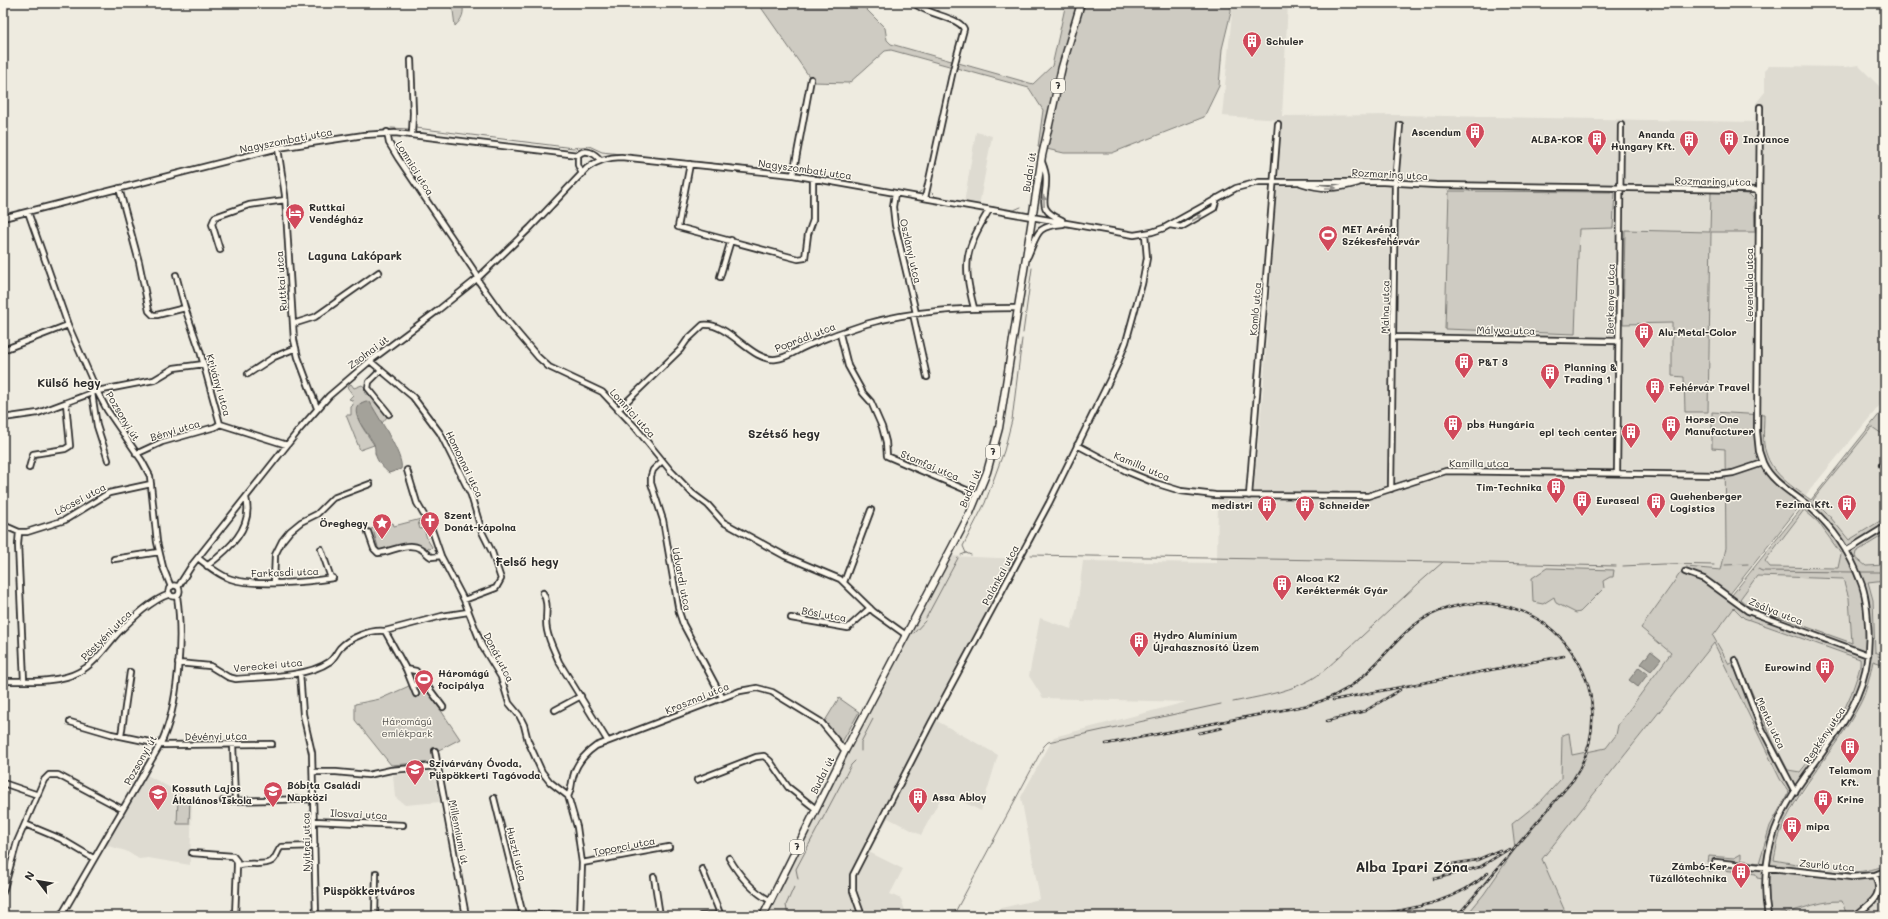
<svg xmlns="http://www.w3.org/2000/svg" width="1888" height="919" viewBox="0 0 1888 919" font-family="Mali,sans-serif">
<rect width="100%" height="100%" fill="#eeebe0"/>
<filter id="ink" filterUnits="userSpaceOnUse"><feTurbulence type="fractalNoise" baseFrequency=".025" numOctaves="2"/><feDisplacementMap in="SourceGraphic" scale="8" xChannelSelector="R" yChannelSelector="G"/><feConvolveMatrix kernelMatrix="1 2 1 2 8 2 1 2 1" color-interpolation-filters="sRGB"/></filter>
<g filter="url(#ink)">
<path fill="#dedbd1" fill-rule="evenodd" d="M1233 3H1288L1282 116 1397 115 1754 122 1756 103 1765 92V70L1769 66 1846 67 1858 65 1885 92V399L1805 496 1777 473 1766 453 1764 436 1725 448 1726 548 1721 570 1686 567 1685 573 1681 572 1641 628 1671 653 1618 725 1616 735 1606 748 1572 756 1569 733 1562 735 1561 779 1542 800 1512 824 1515 849 1484 894 1466 916H999L997 909 1040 899 1021 797 1054 737 1186 702 1043 698 1029 676 1040 618 1071 629 1077 608 1083 561 1217 563 1218 499H1253L1264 380 1281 120 1222 116ZM1615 192 1613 228 1579 229ZM1754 199 1711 232 1708 412H1685L1684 377 1672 376V323L1710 232ZM1614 570 1610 577 1603 581 1556 603 1554 597Z
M976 132 992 136 979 206 964 203Z
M1872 427 1885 436V462L1880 467 1885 471V519L1849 540 1826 512 1813 500Z
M1804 510 1818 522 1841 555 1838 568 1770 567 1765 561Z
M1885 534V565L1866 566 1855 557 1856 552Z
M950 556 1022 559 937 721 998 755 981 811 944 792 921 835 888 818 869 852 903 869 890 894 901 899 907 916H765Z
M1757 576 1843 579 1849 598 1852 644 1748 606 1740 599Z
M1885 580V656L1875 652 1873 600 1868 582V581Z
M1734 608 1744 618 1860 659 1861 665 1854 688 1842 715 1799 772 1789 770 1773 741 1738 660 1729 664 1713 635Z
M1714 643 1780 779 1790 792 1770 826 1759 863 1741 860V854L1734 858 1709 856 1715 869 1757 874V878L1763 879 1764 916H1567L1542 859Z
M1873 661 1885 665V865L1873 870 1835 871 1808 869 1774 861 1780 835 1786 820 1866 691Z
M433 771 440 802 405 805 395 797 393 775Z
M147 775 192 800 190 865 148 858 139 859 126 851 105 845Z
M1879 899 1885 903V916H1860Z
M1830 901H1842L1848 915 1774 916Z"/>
<path fill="#cecbc2" stroke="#7c7b76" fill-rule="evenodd" d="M452 3H462C465 13 462 19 455 26Z
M758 3H860L885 28 887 40 891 44 1033 84 1052 66 1066 3H1231V12L1222 49 1219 86 1204 117 1112 153H1064L1038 147 1043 110 1029 88 891 50 885 51 849 83 813 82Z
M1449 191 1615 192 1613 228 1579 229 1575 334 1445 329Z
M1711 192 1749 194 1754 199 1755 232H1711L1708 412H1685L1684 377 1672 376V323L1623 324 1625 230 1710 232Z
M351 384 354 388 362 385 367 389 365 394H370L385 410 387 417 382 423H380L370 402 361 403C350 416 367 433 374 445L360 450 346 415H351V407L353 405 352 400 349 399 353 395 347 387Z
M1885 407V436L1872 427 1813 500 1826 512 1849 540 1885 518V534L1856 552 1855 557 1866 566 1885 565V580L1868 582 1873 600 1875 652 1885 656V665L1873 661C1870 675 1867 691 1860 704 1837 749 1798 786 1780 834 1777 842 1776 852 1774 860L1807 866 1809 869C1834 871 1861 876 1885 865V903L1879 899 1860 916H1847L1842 901C1815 900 1790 916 1764 916L1763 879 1757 878 1756 874 1715 869 1709 872 1707 868 1709 856 1734 858 1741 854V860L1759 863 1770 826 1789 792 1780 779 1714 643 1542 859 1567 916H1466L1484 894 1515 849 1512 824 1542 800 1561 779 1562 735 1569 733 1572 755 1606 748 1616 735 1618 725 1671 653 1641 628 1681 572 1685 573 1686 567 1721 570 1726 548 1725 449 1712 448V412L1764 415C1764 427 1762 442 1766 453 1773 475 1793 487 1811 500ZM1799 507 1801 509 1728 600 1726 599ZM1804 510 1818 522 1841 554 1838 568 1770 567 1765 561ZM1757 576 1843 579 1849 598 1852 643 1748 606 1740 599ZM1734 608 1744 618 1860 659C1861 667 1858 673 1856 680 1845 717 1823 742 1800 772L1788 770 1773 741 1738 660 1729 664 1713 636Z
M421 519 418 522 420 529 424 528 427 539 432 547 430 549 415 545 377 550 371 536V529L393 523 394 526Z
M1547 568 1614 570 1613 577H1610L1603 581 1604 588 1580 612 1576 613 1556 603 1554 597 1543 604 1533 602 1532 578Z
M424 685 460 739 433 753 434 762 391 765 355 720V704L380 699 409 686Z
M839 698 859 712 841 744 825 721Z
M178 800H190L189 824H177Z"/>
<path fill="#a4a29a" stroke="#74726e" d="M366 401 370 402C376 414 405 457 401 469L389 473C383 468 377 462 375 453 375 450 375 447 374 444 369 433 342 408 366 401Z
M1651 651 1661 659 1651 671 1641 664Z
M1639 667 1648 674 1638 687 1629 680Z"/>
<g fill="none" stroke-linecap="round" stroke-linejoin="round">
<path stroke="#74726e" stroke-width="1" d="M391 128 409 129
M416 128 573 148 589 146 602 152 686 161
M689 161 788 171
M798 173 917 194 921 191
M932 193 936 197 964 203
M979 205 1014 210 1021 207
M1023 333 1032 268
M374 533 378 547
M961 555 966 553
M971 555 966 553 963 546 985 503 1004 451 1012 420 1022 339
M1031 555 1442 562
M1725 565 1748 564
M1623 566 1663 564 1714 565
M1758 569 1762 571 1854 572
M1861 572H1885
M926 618 958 558
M914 633 925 621
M1878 656 1885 658
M1233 702C1257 697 1284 693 1306 682 1322 675 1335 660 1349 648 1380 620 1410 590 1443 562L1616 566
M861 751V742L873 719
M393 766 431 763
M798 879 796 869 851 765 855 761
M788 916 786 905 794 887
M953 916 1044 746 1048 742 1221 704"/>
<g stroke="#2b2b2b" stroke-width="8">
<path id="minor" d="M914 3C927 15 959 17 964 29L953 70 925 198
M411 60 413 113 412 134
M1760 107 1757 432 1759 451 1763 463
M387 132 389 143 398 158 477 275 479 282 504 317 538 357 549 367 602 392 635 427 670 470 692 493 708 505 723 522 785 556 840 579 874 612 906 635
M278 148 285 195 294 340 298 357 317 408
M578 155V165L582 174
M1042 162C1044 167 1046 173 1046 178 1047 200 1035 209 1062 220
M690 164 678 227 798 259 805 258 808 234 813 220V178
M793 175 811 79
M1301 183C1322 190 1337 189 1358 183
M119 188 139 262 149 311 153 315H157L185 308
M895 193 893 207 895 225 916 313
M28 212 68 325 97 391 107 410 142 461 150 476 157 542 163 567 171 587
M3 218 278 148 364 135 395 133 578 155C585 148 595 153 600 160
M1170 225 1181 227 1214 208 1217 198
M220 250 212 224 215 217 249 205 285 200
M1028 256C1038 233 1036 226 1063 224
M176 275 185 308 200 351 220 424 287 445
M720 277 731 240
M974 308C962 261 965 251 989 210
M913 314 927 377
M293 324 315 317 379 272
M840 334 848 366 863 393 871 402 882 427 886 442 887 456 978 495
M1393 337 1618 341
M3 350 68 325
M370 361 413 397 440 433 471 495 482 532 492 552 501 579 496 588 464 600
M381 370 369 382 368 388 389 414
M248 374 274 357 296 348
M92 393 97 426 108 460
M618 410 680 350 687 340 703 325C729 322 751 362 776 359 788 358 798 349 809 345 828 337 847 330 866 324 915 310 966 308 1017 308
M3 418 38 413 97 391 154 380 174 368 204 364
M1077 445 1126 471 1155 483 1181 491 1215 495 1368 496 1446 471 1718 475 1733 473 1763 463C1772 483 1795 494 1811 508 1832 527 1850 553 1860 580 1866 594 1867 609 1868 624 1876 713 1813 749 1780 818 1766 848 1762 884 1768 916
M136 454 162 442 215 427 220 424
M662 461 653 470 651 476V483L663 520 679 612 683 624 722 697
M1882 465 1885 467
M29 468 33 454 65 449 70 446 66 403
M407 470 417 503 431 527 441 556 464 600 482 646 501 677 509 703 519 715 524 725 528 741 542 772 550 782 568 796 577 827 582 863 580 916
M1617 473 1621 125
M1391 489 1395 183 1400 125
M1249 496 1278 124
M3 525 19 532 18 544 24 681
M19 532H27L65 520 109 493 151 484
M368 532 374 549 378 553C392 552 407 541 421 549 425 551 427 555 431 557L441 556
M321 549 331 578
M1846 551 1885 527
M198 558C208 566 219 575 231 579 255 587 308 582 333 578
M114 559 159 552
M207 566C228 550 254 528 246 498
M1685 572 1704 579 1748 611 1868 655
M844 582 871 510
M274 583 275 555 282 541 290 531 301 522 317 514 333 498 370 484
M168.5 591a5.5 5.5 0 1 1 11 0a5.5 5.5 0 1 1-11 0Z
M178 587 192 565 299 430 329 396 370 361 437 311 478 278 530 228 587 168C598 160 608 157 621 157L793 175 1134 235 1152 232 1164 228 1236 188 1259 182H1383L1436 185 1755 190 1759 193
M543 593C550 605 544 617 547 630 549 641 555 652 559 662L607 740
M791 618 848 628 870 608
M385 631 406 669 416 694
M1735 660 1760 725 1795 792
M178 663 210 666 228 677 236 679C262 677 308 677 329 662 334 659 336 653 340 648 349 638 371 629 385 631L442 616 468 612
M406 669 416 671 443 707
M300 673 303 714 312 753 316 916
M3 681C26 681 59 683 79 672 96 663 106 646 118 633 132 619 151 600 170 594
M413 686 425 682
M555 710 581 696
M70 722 111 734 164 745 272 744
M121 736 130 672
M233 744 235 800
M435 751 466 916
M313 772H336L368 775 391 770 437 766
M697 780 756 757 764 756 770 761 788 787 816 809
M3 783 38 795
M568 796C572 790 571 784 573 777 576 764 586 753 596 746L740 691 757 688 772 692 821 722 845 751
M494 798 523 915
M223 801 314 799
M314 821 403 825
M25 824 61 839 93 858
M192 853 233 856 237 861V866
M729 858C739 875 753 892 771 901
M1715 862 1852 877 1875 875 1885 871
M582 863 669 847
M702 869 721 916
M654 877 660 916
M1879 888 1885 893
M3 892 17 842 44 780 49 775H58L122 809
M62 913 79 916
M61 916 160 745C179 708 183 637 177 596
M235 916 237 866C247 861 263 867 272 861 277 857 277 851 281 847L315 846
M375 916 376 873
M503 916 553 914 573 916
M701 916 720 915
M862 916 853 891V875L931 723 1049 503 1117 365 1126 342 1142 284 1147 258 1145 234
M1855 916C1870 903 1885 897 1875 875"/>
</g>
<g stroke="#2b2b2b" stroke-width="9">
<path id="major" d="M763 916 845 751 970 513 987 472 999 428 1042 156 1062 67 1081 3"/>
</g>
<use href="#minor" stroke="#fbf7ec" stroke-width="4.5"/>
<use href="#major" stroke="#fbf7ec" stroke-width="6"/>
<g stroke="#2b2b2b" stroke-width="2.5">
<path id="rail" d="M1333 700 1564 656
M1327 721 1365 711 1400 690
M1199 733 1222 728
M1106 744 1309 705C1326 700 1341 694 1355 683 1389 657 1403 621 1448 608 1550 579 1631 691 1573 780L1457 916
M1446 865 1477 860 1500 850
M1434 879 1480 867 1509 849
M1370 916C1413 908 1455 903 1488 873"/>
</g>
<use href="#rail" stroke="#fbf7ec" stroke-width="1" stroke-dasharray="3" stroke-linecap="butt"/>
</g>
<defs><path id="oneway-solid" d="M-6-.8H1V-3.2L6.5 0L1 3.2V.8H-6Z"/></defs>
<g fill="#93918c">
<use href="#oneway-solid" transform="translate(1331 188)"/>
<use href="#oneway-solid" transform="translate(1044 201) rotate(-92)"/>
<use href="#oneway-solid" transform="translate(1197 218) rotate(-30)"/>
</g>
</g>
<defs>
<g id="building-pin" transform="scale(1)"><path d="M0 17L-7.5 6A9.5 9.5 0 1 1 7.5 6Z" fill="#d1495b" stroke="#fbf7ec"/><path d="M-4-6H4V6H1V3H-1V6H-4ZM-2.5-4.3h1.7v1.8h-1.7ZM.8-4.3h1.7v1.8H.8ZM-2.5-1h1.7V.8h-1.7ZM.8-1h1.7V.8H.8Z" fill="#fff"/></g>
<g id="hotel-pin" transform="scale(1)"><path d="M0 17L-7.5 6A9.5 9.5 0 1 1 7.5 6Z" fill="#d1495b" stroke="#fbf7ec"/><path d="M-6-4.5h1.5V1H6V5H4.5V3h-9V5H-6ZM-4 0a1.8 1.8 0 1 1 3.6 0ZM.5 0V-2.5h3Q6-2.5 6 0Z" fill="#fff"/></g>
<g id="stadium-pin" transform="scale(1)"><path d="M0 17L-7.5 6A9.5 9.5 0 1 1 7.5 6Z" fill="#d1495b" stroke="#fbf7ec"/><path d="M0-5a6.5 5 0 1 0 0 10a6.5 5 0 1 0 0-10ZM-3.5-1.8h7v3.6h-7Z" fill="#fff"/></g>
<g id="church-pin" transform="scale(1)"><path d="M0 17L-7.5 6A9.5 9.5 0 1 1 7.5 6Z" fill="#d1495b" stroke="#fbf7ec"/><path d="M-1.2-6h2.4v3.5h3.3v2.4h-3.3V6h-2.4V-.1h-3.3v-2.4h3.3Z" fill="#fff"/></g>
<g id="sight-pin" transform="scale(1)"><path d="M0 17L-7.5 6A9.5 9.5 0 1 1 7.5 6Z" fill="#d1495b" stroke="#fbf7ec"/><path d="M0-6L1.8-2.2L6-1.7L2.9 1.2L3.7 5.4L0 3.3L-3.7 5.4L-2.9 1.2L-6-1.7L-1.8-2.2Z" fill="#fff"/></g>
<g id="school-pin" transform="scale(1)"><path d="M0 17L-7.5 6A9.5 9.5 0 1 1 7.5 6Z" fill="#d1495b" stroke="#fbf7ec"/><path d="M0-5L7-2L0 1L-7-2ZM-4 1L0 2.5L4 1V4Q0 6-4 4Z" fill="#fff"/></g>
</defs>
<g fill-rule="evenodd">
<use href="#building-pin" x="1252" y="41"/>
<use href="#building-pin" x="1475" y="132"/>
<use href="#building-pin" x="1597" y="139"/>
<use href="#building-pin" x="1729" y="139"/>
<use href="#building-pin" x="1689" y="140"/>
<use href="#hotel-pin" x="295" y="213"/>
<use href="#stadium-pin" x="1328" y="235"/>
<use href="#building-pin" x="1644" y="332"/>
<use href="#building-pin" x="1464" y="362"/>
<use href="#building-pin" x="1550" y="373"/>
<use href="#building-pin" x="1655" y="387"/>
<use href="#building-pin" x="1453" y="424"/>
<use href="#building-pin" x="1671" y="425"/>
<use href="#building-pin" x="1631" y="432"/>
<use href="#building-pin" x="1556" y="487"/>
<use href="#building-pin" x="1582" y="500"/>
<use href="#building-pin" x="1656" y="502"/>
<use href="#building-pin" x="1847" y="504"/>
<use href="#building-pin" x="1267" y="505"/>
<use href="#building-pin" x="1305" y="505"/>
<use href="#church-pin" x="430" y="521"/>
<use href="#sight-pin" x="382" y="523"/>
<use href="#building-pin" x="1282" y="584"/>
<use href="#building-pin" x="1139" y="641"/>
<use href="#building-pin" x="1825" y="667"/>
<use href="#stadium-pin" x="424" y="679"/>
<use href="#building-pin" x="1850" y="747"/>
<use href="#school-pin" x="415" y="769"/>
<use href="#school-pin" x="273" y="791"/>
<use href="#school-pin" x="158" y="794"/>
<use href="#building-pin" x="918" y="797"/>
<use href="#building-pin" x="1823" y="799"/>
<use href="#building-pin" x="1792" y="826"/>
<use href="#building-pin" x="1741" y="872"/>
</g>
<g text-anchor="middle" stroke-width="3" stroke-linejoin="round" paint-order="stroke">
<g fill="#fbf7ec" stroke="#696865" stroke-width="1">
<rect x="1051" y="79" width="14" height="14" rx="3"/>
<rect x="986" y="445" width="14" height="14" rx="3"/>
<rect x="790" y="840" width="14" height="14" rx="3"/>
</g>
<g font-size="9" font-weight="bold" fill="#2b2b2b">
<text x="1058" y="89">7</text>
<text x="993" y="455">7</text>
<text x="797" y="850">7</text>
</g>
<g font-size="10" font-weight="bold" fill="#2b2b2b" stroke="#fbf7ec" text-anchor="start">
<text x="1266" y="45">Schuler</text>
<text x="1461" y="136" text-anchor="end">Ascendum</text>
<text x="1675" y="138" text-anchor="end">Ananda<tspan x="1675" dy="12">Hungary Kft.</tspan></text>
<text x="1583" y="143" text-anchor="end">ALBA-KOR</text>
<text x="1743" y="143">Inovance</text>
<text x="309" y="211">Ruttkai<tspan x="309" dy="12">Vendégház</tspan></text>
<text x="1342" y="233">MET Aréna<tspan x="1342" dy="12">Székesfehérvár</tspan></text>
<text x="1658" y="336">Alu-Metal-Color</text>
<text x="1478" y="366">P&amp;T 3</text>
<text x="1564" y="371">Planning &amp;<tspan x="1564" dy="12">Trading 1</tspan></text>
<text x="1669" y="391">Fehérvár Travel</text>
<text x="1685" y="423">Horse One<tspan x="1685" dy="12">Manufacturer</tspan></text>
<text x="1467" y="428">pbs Hungária</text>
<text x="1617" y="436" text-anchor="end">epl tech center</text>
<text x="1542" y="491" text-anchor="end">Tim-Technika</text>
<text x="1670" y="500">Quehenberger<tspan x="1670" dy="12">Logistics</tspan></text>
<text x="1596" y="504">Euraseal</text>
<text x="1833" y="508" text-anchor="end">Fezima Kft.</text>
<text x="1253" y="509" text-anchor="end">medistri</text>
<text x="1319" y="509">Schneider</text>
<text x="444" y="519">Szent<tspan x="444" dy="12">Donát-kápolna</tspan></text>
<text x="368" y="527" text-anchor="end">Öreghegy</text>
<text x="1296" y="582">Alcoa K2<tspan x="1296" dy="12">Keréktermék Gyár</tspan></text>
<text x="1153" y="639">Hydro Alumínium<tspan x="1153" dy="12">Újrahasznosító Üzem</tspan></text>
<text x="1811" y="671" text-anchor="end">Eurowind</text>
<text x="438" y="677">Háromágú<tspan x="438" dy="12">focipálya</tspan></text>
<text x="429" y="767">Szivárvány Óvoda,<tspan x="429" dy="12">Püspökkerti Tagóvoda</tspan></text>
<text x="1850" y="774" text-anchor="middle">Telamom<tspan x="1850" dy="12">Kft.</tspan></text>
<text x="287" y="789">Bóbita Családi<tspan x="287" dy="12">Napközi</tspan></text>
<text x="172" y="792">Kossuth Lajos<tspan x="172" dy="12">Általános Iskola</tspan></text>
<text x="932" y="801">Assa Abloy</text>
<text x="1837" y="803">Krine</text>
<text x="1806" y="830">mipa</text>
<text x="1727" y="870" text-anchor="end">Zámbó-Ker<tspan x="1727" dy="12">Tűzállótechnika</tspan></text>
</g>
<g font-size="10" fill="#2b2b2b" stroke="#fbf7ec">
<text transform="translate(286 140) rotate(-11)" y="4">Nagyszombati utca</text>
<text transform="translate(415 168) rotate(58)" y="4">Lomnici utca</text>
<text transform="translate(805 169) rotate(8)" y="4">Nagyszombati utca</text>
<text transform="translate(1029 172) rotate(-81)" y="4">Budai út</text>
<text transform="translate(1390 174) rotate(3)" y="4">Rozmaring utca</text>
<text transform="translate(1713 181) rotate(1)" y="4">Rozmaring utca</text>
<text transform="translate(911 251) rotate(77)" y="4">Oszlányi utca</text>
<text transform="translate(281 281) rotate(-94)" y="4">Ruttkai utca</text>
<text transform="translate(1749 285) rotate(-90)" y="4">Levendula utca</text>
<text transform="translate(1610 299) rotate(-89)" y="4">Berkenye utca</text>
<text transform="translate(1385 307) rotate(-89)" y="4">Málna utca</text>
<text transform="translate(1255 309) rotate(-85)" y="4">Komló utca</text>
<text transform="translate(1506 330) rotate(1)" y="4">Mályva utca</text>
<text transform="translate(805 337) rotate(-21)" y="4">Poprádi utca</text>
<text transform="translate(368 352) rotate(-37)" y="4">Zsolnai út</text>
<text transform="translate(219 385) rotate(74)" y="4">Kriványi utca</text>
<text transform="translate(633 413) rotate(48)" y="4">Lomnici utca</text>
<text transform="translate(123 416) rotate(59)" y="4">Pozsonyi út</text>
<text transform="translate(175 430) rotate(-17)" y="4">Bényi utca</text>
<text x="1479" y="467">Kamilla utca</text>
<text transform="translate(465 464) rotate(64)" y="4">Homonnai utca</text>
<text transform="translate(930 465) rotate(23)" y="4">Stomfai utca</text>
<text transform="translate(1142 466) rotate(23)" y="4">Kamilla utca</text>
<text transform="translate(970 488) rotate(-67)" y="4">Budai út</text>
<text transform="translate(80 499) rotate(-28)" y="4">Lőcsei utca</text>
<text transform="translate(285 572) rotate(-2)" y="4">Farkasdi utca</text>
<text transform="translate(1000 575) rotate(-62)" y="4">Palánkai utca</text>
<text transform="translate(682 579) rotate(79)" y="4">Udvardi utca</text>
<text transform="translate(1776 611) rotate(22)" y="4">Zsálya utca</text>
<text transform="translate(824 614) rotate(10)" y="4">Bősi utca</text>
<text transform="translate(106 635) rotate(-45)" y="4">Pöstyéni utca</text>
<text transform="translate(499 657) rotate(63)" y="4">Donát utca</text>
<text transform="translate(268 665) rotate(-5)" y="4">Vereckei utca</text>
<text transform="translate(697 698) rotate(-22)" y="4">Krasznai utca</text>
<text transform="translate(1771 723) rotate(65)" y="4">Menta utca</text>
<text transform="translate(1824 735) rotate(-56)" y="4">Repkény utca</text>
<text transform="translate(216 736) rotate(-1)" y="4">Dévényi utca</text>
<text transform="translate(140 760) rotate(-60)" y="4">Pozsonyi út</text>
<text transform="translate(822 775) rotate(-63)" y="4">Budai út</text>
<text transform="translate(359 814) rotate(3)" y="4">Ilosvai utca</text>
<text transform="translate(459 832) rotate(79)" y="4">Millenniumi út</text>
<text transform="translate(306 842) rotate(-91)" y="4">Nyitrai utca</text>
<text transform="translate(624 846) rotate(-11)" y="4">Toporci utca</text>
<text transform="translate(517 854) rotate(76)" y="4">Huszti utca</text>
<text transform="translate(1827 865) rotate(5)" y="4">Zsurló utca</text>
</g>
<g font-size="10" fill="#545351" stroke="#fbf7ec">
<text x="407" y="725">Háromágú<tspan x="407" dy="12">emlékpark</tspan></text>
</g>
<g font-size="11" font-weight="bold" fill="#2b2b2b" stroke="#fbf7ec">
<text x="355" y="260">Laguna Lakópark</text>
<text x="369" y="895">Püspökkertváros</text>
</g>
<g font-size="12" font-weight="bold" fill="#2b2b2b" stroke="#fbf7ec">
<text x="69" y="387">Külső hegy</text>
<text x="784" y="438">Szétső hegy</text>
<text x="527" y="566">Felső hegy</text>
</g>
<g font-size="14" font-weight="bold" fill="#2b2b2b" stroke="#fbf7ec">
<text x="1412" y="872">Alba Ipari Zóna</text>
</g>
</g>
<rect width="1888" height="919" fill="none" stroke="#fbf7ec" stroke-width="16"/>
<rect x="8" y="8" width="1872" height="903" fill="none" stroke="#2b2b2b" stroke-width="1.5" filter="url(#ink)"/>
<g transform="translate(38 881) rotate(301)" stroke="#fbf7ec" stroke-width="3" paint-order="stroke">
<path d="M0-3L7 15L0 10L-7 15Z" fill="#2b2b2b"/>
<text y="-6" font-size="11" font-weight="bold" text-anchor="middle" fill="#2b2b2b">N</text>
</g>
</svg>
